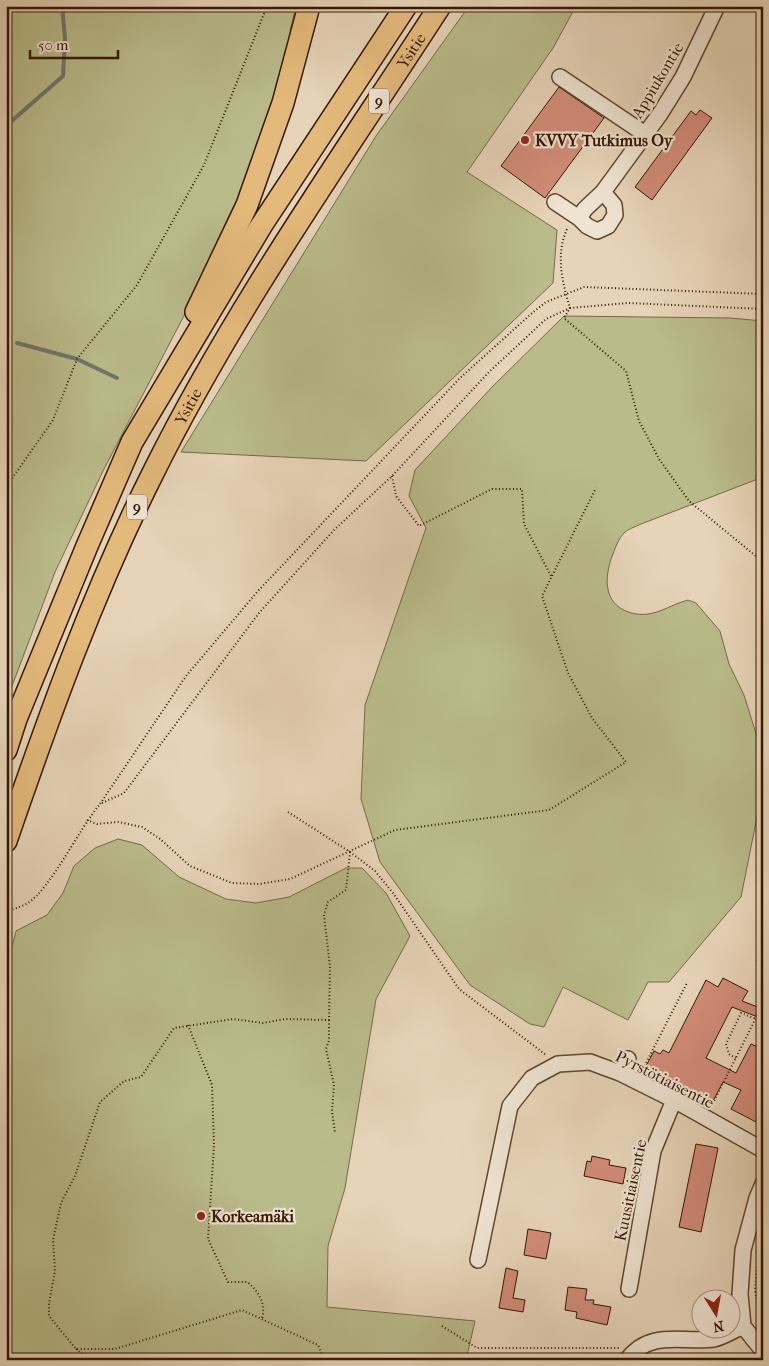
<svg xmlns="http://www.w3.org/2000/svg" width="769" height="1366" viewBox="0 0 769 1366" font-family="'IM FELL French Canon',serif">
<rect width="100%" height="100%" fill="#e7d4b8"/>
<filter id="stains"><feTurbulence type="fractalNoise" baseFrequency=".004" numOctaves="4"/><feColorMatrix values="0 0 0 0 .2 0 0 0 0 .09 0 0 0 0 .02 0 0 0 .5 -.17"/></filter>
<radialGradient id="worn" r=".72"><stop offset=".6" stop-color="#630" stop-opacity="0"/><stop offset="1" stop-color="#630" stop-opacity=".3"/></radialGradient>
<path fill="#babb8b" stroke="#776946" d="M6 6H296L290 31 296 33 253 169 224 239 103 471 55 572 6 702Z
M469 6H576L553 48 467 172 557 230 553 283 366 461 181 452 376 136Z
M564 316 730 318 763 321V477L641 524C635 527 628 529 624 533 619 538 615 548 613 554 603 579 603 608 636 614 656 617 669 605 688 600L696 603 720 631 729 664 744 695 763 756V787L741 897 669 982H648L628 1020 563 987 544 1027 530 1024 470 985 380 862 361 799 365 705 426 528 409 496 415 470 493 386Z
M118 839 142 845 179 877 226 899 256 903 289 897 346 868H362L386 893 410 936 376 999 345 1188 328 1246 327 1307 475 1321 466 1360H6V972L16 931 47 915 63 893 74 866 95 848Z"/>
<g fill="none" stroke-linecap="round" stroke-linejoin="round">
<path stroke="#6f776c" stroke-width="4" d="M6 126 63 76 65 38 62 6
M17 343 77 359 117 378"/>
</g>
<path fill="#d28c79" stroke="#341700" d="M559 87 604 118 545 198 501 166Z
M700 110 712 118 652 200 635 187 691 111 696 115Z
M723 978 748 991 742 1001 763 1009V1019L732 1007 706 1058 736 1073 751 1044 763 1049V1109L756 1122 731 1109 741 1090 723 1082 713 1101 646 1066 654 1051 660 1054 663 1050 669 1053 706 980 718 987Z
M696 1144 718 1148 701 1232 679 1227Z
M592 1156 610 1160 609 1165 626 1168 623 1184 584 1176 587 1161 591 1162Z
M528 1229 551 1233 546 1259 524 1255Z
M506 1268 518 1271 513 1298 525 1300 523 1312 499 1308Z
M568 1287 587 1289 585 1300H594L593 1304 611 1307 607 1325 576 1318 577 1312 565 1310Z"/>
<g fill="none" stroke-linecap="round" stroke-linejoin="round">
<g stroke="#61462e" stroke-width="18">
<path id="minor" d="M560 77 645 134
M603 192 614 205 615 215 608 226 597 231 587 226 579 218 585 209 603 192 660 114 683 77 717 6
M555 202 579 218
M620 1073 628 1059
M763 1184 757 1198 743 1250 740 1294 743 1326 763 1351
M478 1260 510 1106 532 1078 558 1064 590 1062 620 1073 674 1100 763 1150
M629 1289 653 1151 674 1100
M627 1360C650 1329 681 1343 714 1339 723 1337 734 1330 743 1326"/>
</g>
<g stroke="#341700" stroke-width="24">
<g id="highway">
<path d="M196 312 247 205 283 103 309 6"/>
<path d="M6 750 16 719 87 546 132 442 261 226 406 6"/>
<path id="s1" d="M6 841C49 716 94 590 154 471 235 308 341 159 440 6"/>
</g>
</g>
<path stroke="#341700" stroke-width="2" stroke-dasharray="1 2.5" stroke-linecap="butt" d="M763 309 628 303 570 308 564 318 626 371 639 421 659 459 689 501 763 562
M392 476 396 496 419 526 492 489H522L524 524 552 578
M6 487 53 420 77 359 137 285 204 165 267 6
M102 803 124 793 259 613 334 530 392 476 489 372 546 319 570 308C562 282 555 253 568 227
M288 812 350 852 375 871 393 893 459 989 546 1055
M87 820 97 824 118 822 142 827 159 838 190 866 232 883 259 884 290 879 395 830 549 810 626 762 592 718 568 673 542 596 596 488
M6 912C13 909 21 907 28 903 51 888 79 829 100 804L186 676 258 591 460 378 531 314 546 302 584 287 763 294
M757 961 763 951
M329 1020V1040L326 1049 334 1085 332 1111 335 1133
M188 1025 212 1085 214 1145 208 1239 228 1282H247C259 1291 266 1304 262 1319
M736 1058 729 1054 726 1044 741 1013 756 1019
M643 1069 687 983
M711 1107 762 1006
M759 1246 755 1291 763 1323
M442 1326 477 1348H620
M76 1349 90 1360
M324 1360 318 1345 242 1310 115 1349H76L49 1316V1303L55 1271 53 1240 61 1203 75 1176 100 1102 124 1081 141 1077 174 1028 233 1019 263 1023 285 1019 329 1020 330 967 324 915 328 902 346 890 350 852"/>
<use href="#minor" stroke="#efe3d1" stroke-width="15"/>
<use href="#highway" stroke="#e4ba7c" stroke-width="21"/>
</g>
<g fill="#8f2418" stroke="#efe3d1" stroke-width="2">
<circle cx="525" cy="140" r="5"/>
<circle cx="201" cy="1216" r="5"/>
</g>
<g text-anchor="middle" stroke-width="4.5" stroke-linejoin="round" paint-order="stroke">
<g fill="#efe3d1" stroke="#6c543f" stroke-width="1">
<rect x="369" y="88.5" width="20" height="25" rx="4"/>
<rect x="127" y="494.5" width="20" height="25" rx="4"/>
</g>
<g font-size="15" font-weight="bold" fill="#341700">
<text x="379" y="106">9</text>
<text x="137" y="512">9</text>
</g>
<g font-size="16" fill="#341700" stroke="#efe3d1">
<text dy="6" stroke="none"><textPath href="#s1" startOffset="892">Ysitie</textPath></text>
<text transform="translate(657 80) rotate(-59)" y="6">Appiukontie</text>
<text dy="6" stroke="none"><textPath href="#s1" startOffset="472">Ysitie</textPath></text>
<text transform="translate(665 1079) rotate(27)" y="6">Pyrstötiaisentie</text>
<text transform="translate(630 1190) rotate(-78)" y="6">Kuusitiaisentie</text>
</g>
<g font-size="16" font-weight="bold" fill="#341700" stroke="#efe3d1" text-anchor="start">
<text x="535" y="146">KVVY Tutkimus Oy</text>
<text x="211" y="1222">Korkeamäki</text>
</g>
</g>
<rect width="769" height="1366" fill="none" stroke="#e7d4b8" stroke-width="25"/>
<rect x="8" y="8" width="754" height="1351" fill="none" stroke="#341700" stroke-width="2.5"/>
<rect x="12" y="12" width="744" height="1341" fill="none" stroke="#341700"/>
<g transform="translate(716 1314) rotate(169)"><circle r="24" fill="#efe3d1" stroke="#a4917d"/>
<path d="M0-4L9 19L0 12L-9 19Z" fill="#8f2418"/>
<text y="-8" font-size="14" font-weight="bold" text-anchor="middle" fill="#341700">N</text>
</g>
<path d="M30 50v8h88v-8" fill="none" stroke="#341700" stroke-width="2.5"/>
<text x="38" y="50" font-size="15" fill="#341700" stroke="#efe3d1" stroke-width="4" paint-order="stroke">50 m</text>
<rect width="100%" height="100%" filter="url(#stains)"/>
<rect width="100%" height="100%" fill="url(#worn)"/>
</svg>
